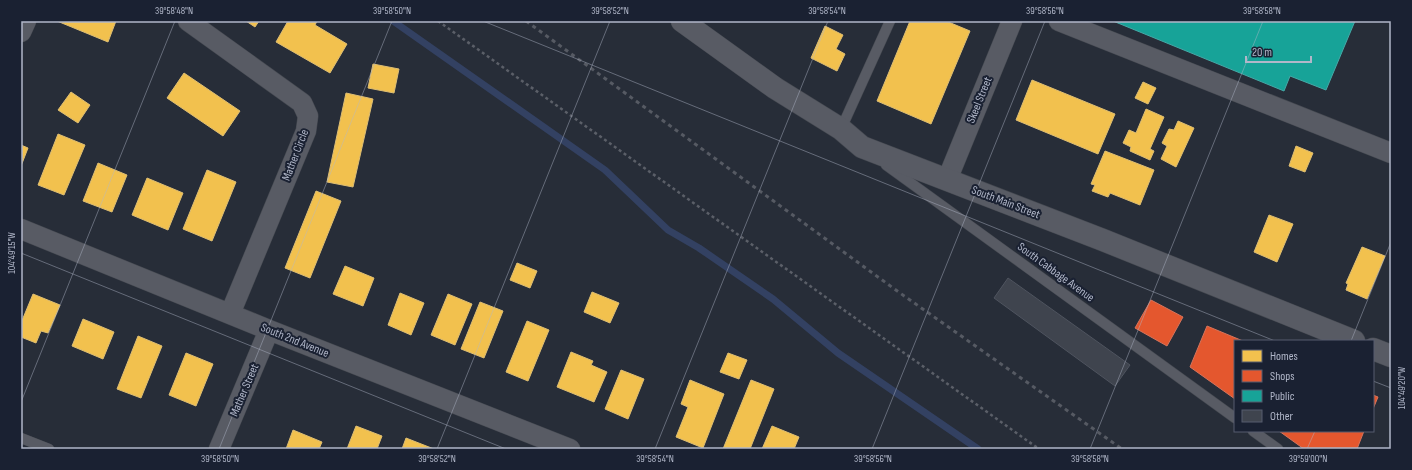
<svg xmlns="http://www.w3.org/2000/svg" width="1412" height="470" viewBox="0 0 1412 470" font-family="'Sofia Sans Condensed',sans-serif">
<rect width="100%" height="100%" fill="#272d38"/>
<path fill="#f2c14e" stroke="#debe73" d="M57 21H116L108 42Z
M246 21H259L255 27Z
M288 21H317L315 25 347 44 330 73 276 42Z
M910 21H946L970 31 931 124 877 101Z
M825 26 843 35 836 49 845 54 837 71 811 58Z
M373 64 399 69 394 93 368 88Z
M184 73 240 111 223 136 167 98Z
M1032 80 1115 114 1098 154 1016 120Z
M1143 82 1156 88 1148 104 1135 98Z
M71 92 90 105 78 123 58 110Z
M346 93 373 99 353 187 327 182Z
M1146 109 1164 117 1150 149 1154 151 1150 160 1130 151 1131 147 1123 143 1129 130 1136 133Z
M1178 121 1194 128 1176 167 1161 159 1167 146 1162 143 1169 129 1174 130Z
M58 134 85 145 64 195 38 185Z
M21 145 28 148 21 166Z
M1296 146 1313 153 1305 172 1289 166Z
M1105 151 1154 170 1140 205 1110 193 1108 197 1092 191 1095 185 1091 184Z
M98 163 127 175 112 212 83 201Z
M207 170 236 182 212 241 183 229Z
M147 178 183 193 168 230 132 215Z
M316 191 341 201 310 278 285 268Z
M1269 215 1293 224 1277 262 1254 252Z
M1362 247 1385 256 1367 299 1346 290 1348 284 1346 283Z
M517 263 537 271 530 288 510 280Z
M345 266 374 278 363 306 333 294Z
M592 292 619 303 610 323 584 312Z
M400 293 424 303 411 335 388 325Z
M33 294 60 305 48 333 41 331 36 343 21 337V323Z
M448 294 472 304 455 345 431 335Z
M480 302 503 311 484 358 461 349Z
M83 319 114 332 103 359 72 346Z
M527 321 549 330 528 381 506 372Z
M138 336 162 346 141 398 117 389Z
M571 352 593 361 591 365 607 372 594 402 557 387Z
M186 353 213 364 196 406 169 395Z
M728 353 747 360 739 379 720 372Z
M621 370 644 379 628 419 605 409Z
M690 380 724 394 703 448 676 437 688 407 681 404Z
M751 380 774 389 750 449H723Z
M356 426 382 436 377 449H347Z
M772 426 799 437 794 449H762Z
M293 430 322 442 319 449H286Z
M406 438 434 449H402Z"/>
<path fill="#e4572e" stroke="#d5745c" d="M1151 300 1183 317 1167 346 1135 328Z
M1207 326 1243 341H1235V399L1190 367Z
M1373 395 1378 397 1373 409Z
M1279 431H1364L1357 449H1304Z"/>
<path fill="#17a398" stroke="#45a9a7" d="M1113 21H1355L1326 90 1290 76 1284 91Z"/>
<g fill="none" stroke-linecap="round" stroke-linejoin="round">
<path stroke="#334162" stroke-width="7" d="M393 21 605 170 668 230 699 248 773 299 838 353 978 449"/>
</g>
<path fill="#3f444e" stroke="#4f545f" d="M1008 278 1130 365 1115 386 994 298Z"/>
<g fill="none" stroke-linecap="round" stroke-linejoin="round">
<g stroke="#444850" stroke-width="11">
<path id="service" d="M841 129 890 21
M886 165 1235 418
M1253 431 1278 449
M21 438 49 449"/>
</g>
<g stroke="#444850" stroke-width="21">
<path id="minor" d="M188 21 302 103 308 116 306 131 230 314
M1059 21 1391 153
M21 32 26 21
M947 180 1012 21
M21 229 269 330 570 449
M219 449 269 330"/>
</g>
<g stroke="#444850" stroke-width="23">
<path id="tertiary" d="M682 21 775 88 841 129 862 147 1103 240 1354 341
M1373 349 1391 356"/>
</g>
<path stroke="#5b5f68" stroke-width="2.5" stroke-dasharray="3 3" stroke-linecap="butt" d="M438 21 1039 449"/>
<use href="#service" stroke="#585b64" stroke-width="10"/>
<use href="#minor" stroke="#585b64" stroke-width="20"/>
<use href="#tertiary" stroke="#585b64" stroke-width="22"/>
<path stroke="#565a63" stroke-width="3" stroke-dasharray="4 4" stroke-linecap="butt" d="M526 21 900 293 1122 449"/>
</g>
<path fill="none" stroke="#b1b7c9" stroke-width="1" stroke-opacity="0.45" d="M483 21 1275 341M21 253 506 449M1351 341 1391 242M1373 381 1391 388M21 402 175 21M219 449 392 21M437 449 610 21M655 449 828 21M872 449 1045 21M1090 449 1263 21M1307 449 1315 431"/>
<g text-anchor="middle" stroke-width="4" stroke-linejoin="round" paint-order="stroke">
<g font-size="12" fill="#b1b7c9" stroke="#1a2132">
<text transform="translate(979 100) rotate(-68)" y="4">Skeel Street</text>
<text transform="translate(295 155) rotate(-69)" y="4">Mather Circle</text>
<text transform="translate(1006 202) rotate(21)" y="4">South Main Street</text>
<text transform="translate(1056 272) rotate(36)" y="4">South Cabbage Avenue</text>
<text transform="translate(295 340) rotate(22)" y="4">South 2nd Avenue</text>
<text transform="translate(244 390) rotate(-67)" y="4">Mather Street</text>
</g>
</g>
<rect width="1412" height="470" fill="none" stroke="#1a2132" stroke-width="44"/>
<rect x="1234" y="340" width="140" height="92" fill="#1a2132" stroke="#565d6e"/>
<rect x="1242" y="350" width="20" height="12" fill="#f2c14e" stroke="#565d6e"/>
<text x="1270" y="360" font-size="12" fill="#b1b7c9">Homes</text>
<rect x="1242" y="370" width="20" height="12" fill="#e4572e" stroke="#565d6e"/>
<text x="1270" y="380" font-size="12" fill="#b1b7c9">Shops</text>
<rect x="1242" y="390" width="20" height="12" fill="#17a398" stroke="#565d6e"/>
<text x="1270" y="400" font-size="12" fill="#b1b7c9">Public</text>
<rect x="1242" y="410" width="20" height="12" fill="#3f444e" stroke="#565d6e"/>
<text x="1270" y="420" font-size="12" fill="#b1b7c9">Other</text>
<path d="M1246 56v6h65v-6" fill="none" stroke="#b1b7c9" stroke-width="2"/>
<text x="1252" y="56" font-size="12" fill="#b1b7c9" stroke="#1a2132" stroke-width="3" paint-order="stroke">20 m</text>
<rect x="22" y="22" width="1368" height="426" fill="none" stroke="#b1b7c9" stroke-width="1.5"/>
<g font-size="10" text-anchor="middle" fill="#b1b7c9">
<text x="174" y="14">39°58'48"N</text>
<text x="392" y="14">39°58'50"N</text>
<text x="610" y="14">39°58'52"N</text>
<text x="827" y="14">39°58'54"N</text>
<text x="1045" y="14">39°58'56"N</text>
<text x="1262" y="14">39°58'58"N</text>
<text transform="translate(11 253) rotate(-90)" y="4">104°49'15"W</text>
<text transform="translate(1401 388) rotate(-90)" y="4">104°49'20"W</text>
<text x="220" y="462">39°58'50"N</text>
<text x="437" y="462">39°58'52"N</text>
<text x="655" y="462">39°58'54"N</text>
<text x="873" y="462">39°58'56"N</text>
<text x="1090" y="462">39°58'58"N</text>
<text x="1308" y="462">39°59'00"N</text>
</g>
</svg>
